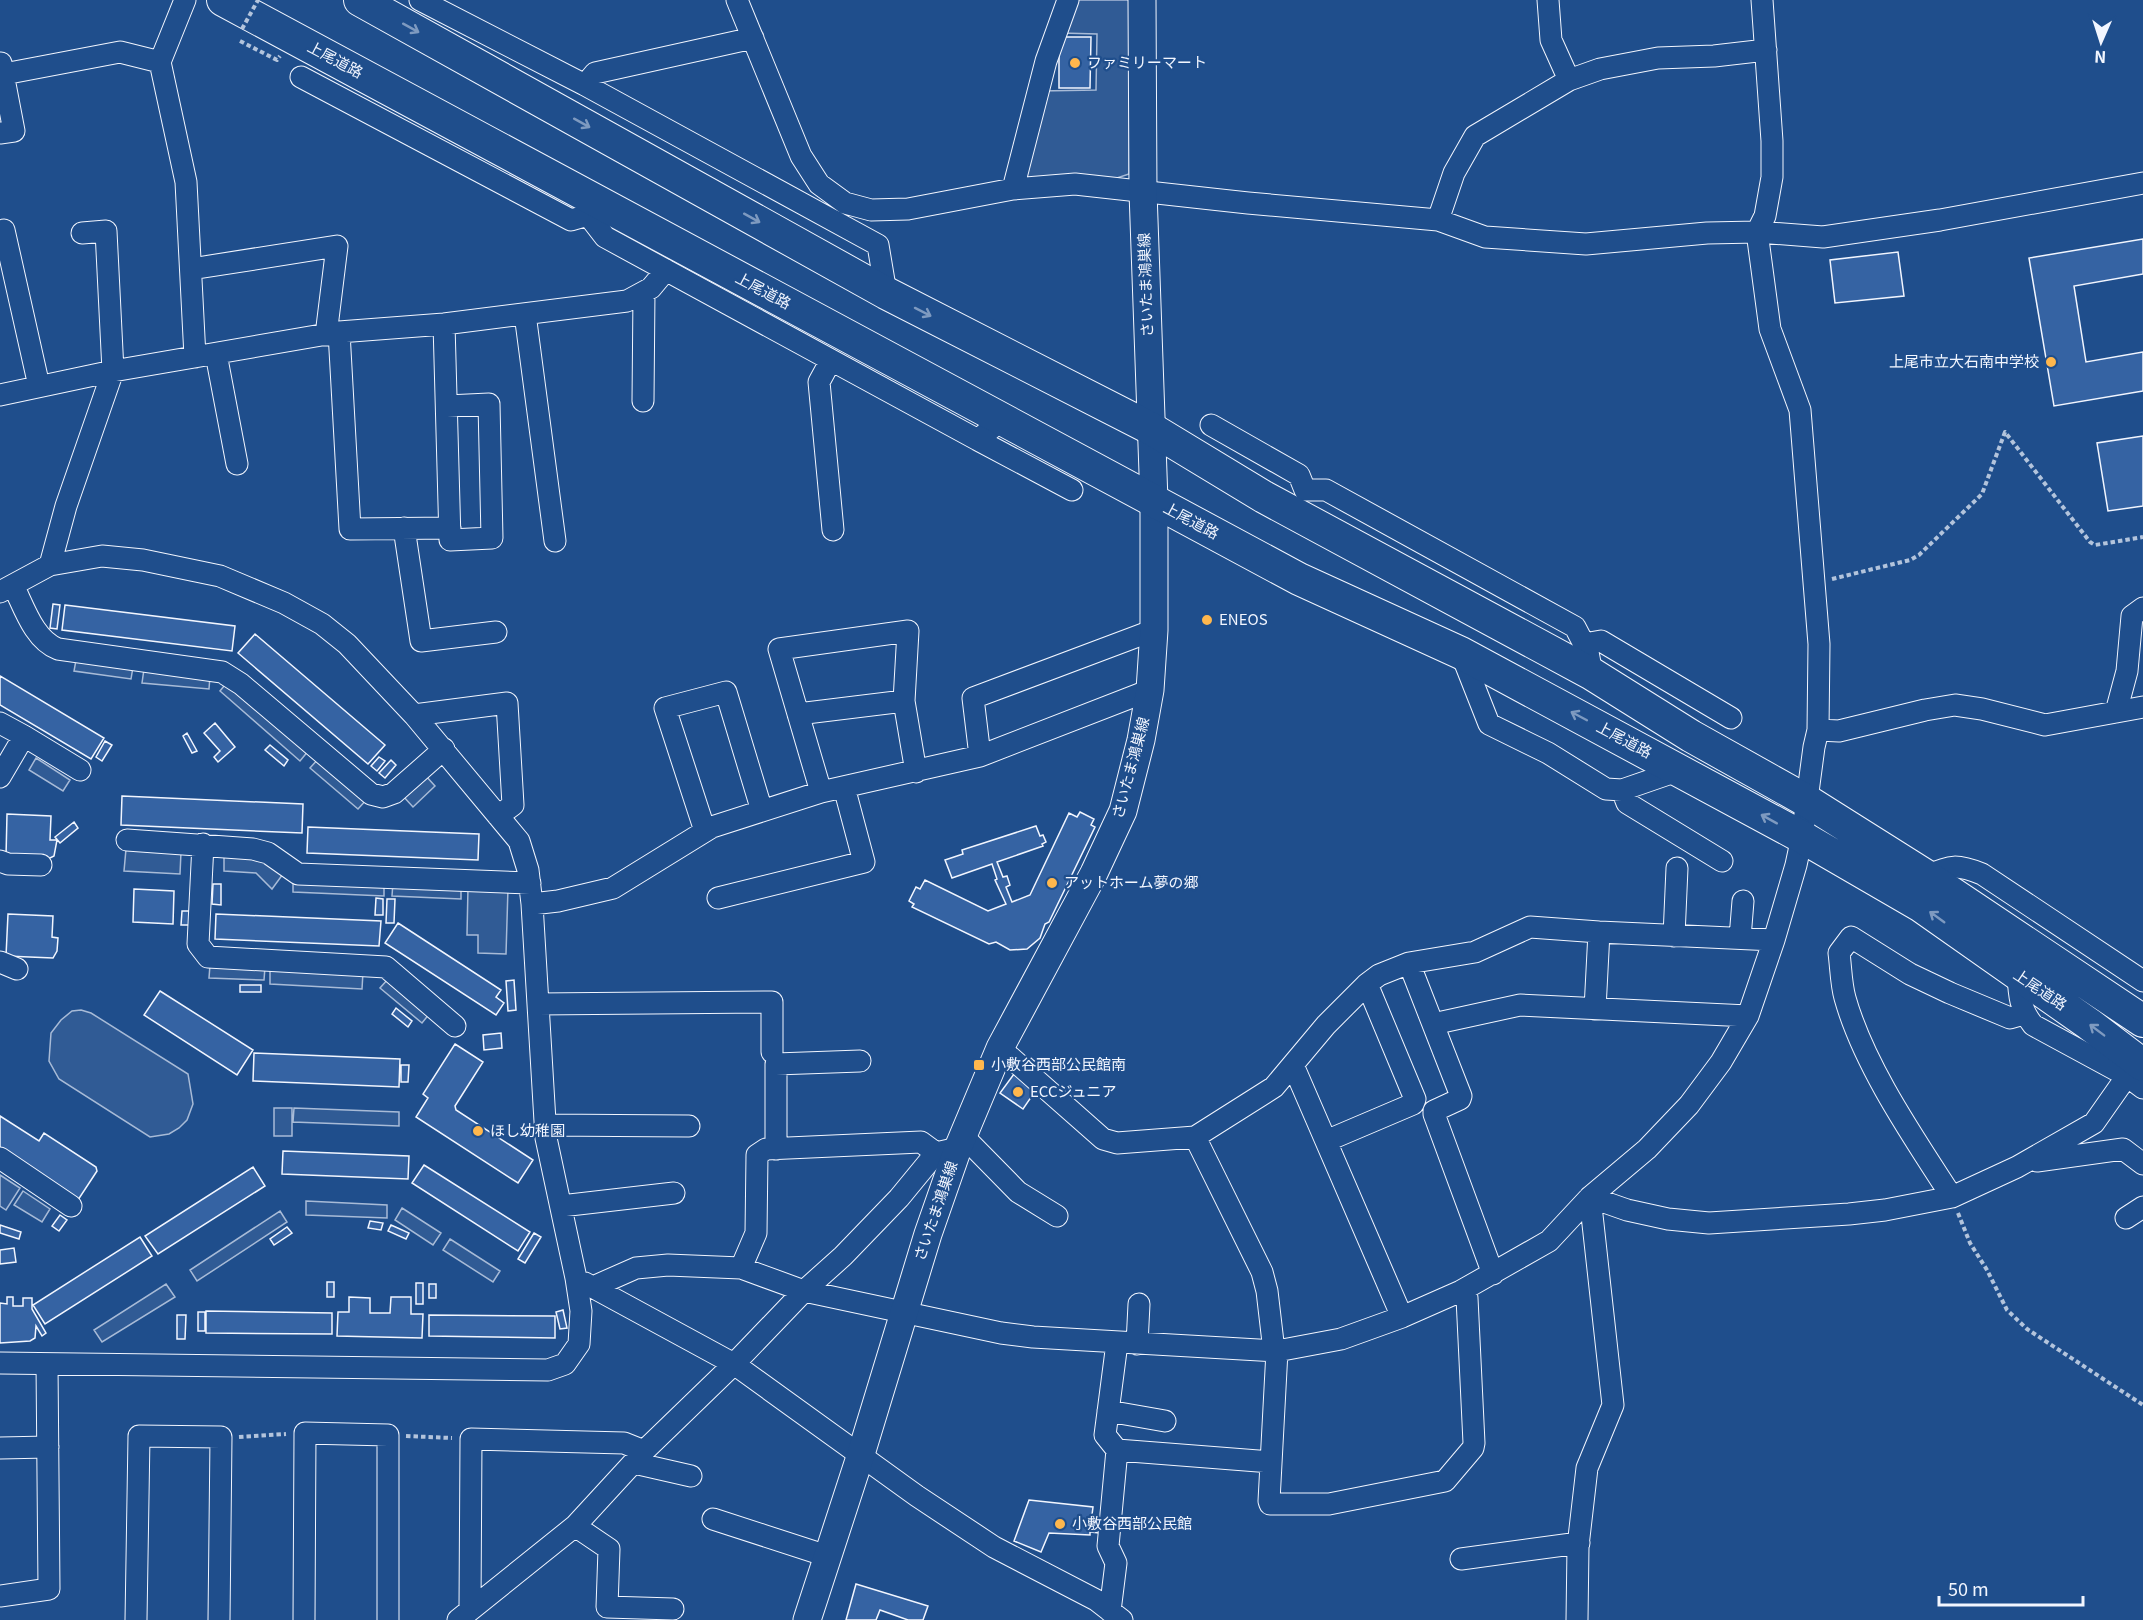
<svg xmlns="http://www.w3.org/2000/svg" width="2143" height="1620" viewBox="0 0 2143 1620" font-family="Georgia,'Noto Sans JP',serif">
<rect width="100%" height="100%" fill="#1f4e8c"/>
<path fill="#305b95" stroke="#a8bbd7" stroke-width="1.5" d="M1073 0H1129V174L1117 178H1029L1022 172 1040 91 1096 90 1097 34 1061 33Z
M76 660 133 667 131 679 74 671Z
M144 669 210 676 209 689 142 683Z
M228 681 309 750 300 761 220 691Z
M36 758 70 780 63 791 29 770Z
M319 758 367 799 358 809 310 768Z
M425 775 435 786 413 807 403 796Z
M126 849 181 852 180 874 124 871Z
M224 854 252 855 283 874 272 889 256 873 224 871Z
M293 879 384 883V896L293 892Z
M393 882 461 885V899L392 896Z
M468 887 508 888 506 954 478 953V935H467Z
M210 965 265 967 264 980 209 978Z
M270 968 363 972 362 989 270 984Z
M388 979 430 1013 422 1023 380 988Z
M81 1010 91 1013 188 1074 193 1104 187 1120 179 1128 169 1134 150 1137 59 1079 49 1061 51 1033 61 1020 72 1011Z
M274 1108H292V1136H274Z
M294 1108 399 1112V1126L293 1122Z
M0 1175 20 1188 6 1210 0 1206Z
M23 1191 50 1209 42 1222 14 1205Z
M306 1201 387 1205V1218L306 1215Z
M402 1208 441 1233 433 1245 395 1220Z
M280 1211 287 1222 197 1281 190 1270Z
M450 1239 500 1271 493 1282 443 1250Z
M166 1284 175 1297 102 1342 94 1330Z"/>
<path fill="#3563a3" stroke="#f2f6ff" stroke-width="1.5" d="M1059 37H1091L1090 88H1059Z
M2143 239V274L2074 286 2086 362 2143 352V391L2054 406 2029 258Z
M1898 252 1904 296 1835 303 1830 260Z
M2143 436V506L2108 511 2097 443Z
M53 604 60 605 57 629 50 628Z
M65 605 235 626 232 651 62 630Z
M255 634 385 745 368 764 238 653Z
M0 676 104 738 91 759 0 705Z
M215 723 235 747 218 762 214 757 220 751 204 733Z
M187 733 197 751 192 753 183 736Z
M105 741 112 745 102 761 96 757Z
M270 745 288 760 284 766 265 750Z
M379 757 385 761 377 771 371 766Z
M391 760 396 765 385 778 379 773Z
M122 796 303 804 302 833 121 825Z
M1080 812 1094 819 1091 825 1095 827 1049 922 1045 924 1040 938 1027 949 1010 950 996 942 989 944 912 907 914 904 909 901 916 887 920 889 925 880 988 911 1006 904 995 880 997 879 992 864 952 878 945 860 963 854 962 850 1036 826 1040 836 1043 835 1046 842 1042 844 1043 846 997 862 1003 877 1007 876 1010 885 1006 887 1012 902 1030 895 1069 813 1077 817Z
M7 814 51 816 50 840H57L54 856 48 859 6 857Z
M74 822 78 828 60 843 55 837Z
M308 827 479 834 478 860 307 853Z
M213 884H221V905L212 904Z
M134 889 174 891 173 924 133 922Z
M376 898 383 899V915H375Z
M387 899H395L394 923H386Z
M182 911H189V925H181Z
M8 914 53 916 52 937 58 938 57 951 53 958 6 956Z
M216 914 381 921 379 946 215 939Z
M398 923 501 990 496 997 504 1003 496 1015 385 943Z
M514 980 516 1010 508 1011 506 981Z
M240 985H261V992H240Z
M160 991 253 1050 237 1075 144 1015Z
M396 1008 412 1021 408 1027 392 1014Z
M501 1033 502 1048 484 1050 483 1035Z
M455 1044 483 1062 455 1106 456 1110 533 1160 518 1183 416 1117 428 1098 423 1094Z
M254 1053 400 1059 399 1087 253 1081Z
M401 1065H409L408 1082H401Z
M1014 1074 1036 1090 1023 1109 1000 1093Z
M0 1116 39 1141 44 1133 96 1167 97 1171 78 1200 0 1147Z
M283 1151 409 1156 408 1179 282 1174Z
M424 1165 530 1232 518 1251 412 1183Z
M253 1167 265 1186 158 1254 145 1236Z
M60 1215 67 1220 59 1231 52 1226Z
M370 1221 383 1223 381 1230 368 1228Z
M0 1225 21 1232 19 1239 0 1233Z
M391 1225 409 1233 406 1239 388 1231Z
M287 1227 292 1233 274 1245 270 1239Z
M534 1233 541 1237 525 1263 518 1259Z
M140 1237 152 1256 45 1324 33 1305Z
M14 1248 16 1262 0 1264V1250Z
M327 1282H334V1297H327Z
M416 1283H423V1304H416Z
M429 1284H436V1298H429Z
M7 1297H13V1306H23V1298H32V1309L46 1333 42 1336 36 1326 35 1338 30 1341 0 1343V1303L7 1304Z
M349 1297 370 1298V1313H390L391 1297H411V1314H423L422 1338 337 1336 338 1312H349Z
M563 1310 567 1328 560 1329 556 1312Z
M206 1311 332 1313V1334L206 1333Z
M198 1312H205V1331H198Z
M177 1315H186L185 1339H177Z
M429 1315 555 1316V1338L429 1336Z
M1029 1500 1093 1507 1092 1515 1101 1516 1099 1533 1090 1532V1535L1049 1533 1041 1552 1014 1541Z
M856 1584 928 1606 923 1620H908L880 1610 876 1620H846Z"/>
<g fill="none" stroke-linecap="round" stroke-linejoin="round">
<g stroke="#f2f6ff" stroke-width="23">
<path id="minor" d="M185 0 160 62 186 182 195 357
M420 0 585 85 878 245 886 293
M737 0 801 156 819 184 845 203 871 210 908 209 1013 189 1075 184 1248 203 1438 220 1485 237 1586 244 1707 233 1757 232 1823 237 1940 220 2143 183
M1548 0 1551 40 1569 80
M4 74 120 52 160 62
M301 77 571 220 588 215
M585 85 595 73 753 38
M0 133 14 131 1 63
M1013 189 1046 61 1068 0
M586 196 588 215 605 237 978 440 1002 419
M1438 220 1454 173 1475 136 1569 80 1600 69 1658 58 1714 56 1766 50
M0 231 4 230 39 386
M191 269 337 246 326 335
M525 314 555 541
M444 324 450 540 492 538 489 404 447 406
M339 332 350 529 450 528
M216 354 237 464
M831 360 819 382 833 530
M0 395 113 371 339 332 444 324 627 301 651 288 666 270
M643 401 644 292
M1211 425 1299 475 1305 490H1326L1575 627 1588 652 1592 674
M978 440 1072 490
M404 528 421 641 496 632
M50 565 66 506 113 371 106 231 82 233
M13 585C24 607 34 640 58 649L222 672 241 684 371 794 383 797 394 793 444 749
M0 592 50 565 102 556 143 560 220 576 284 603 322 624 347 644 414 715 519 841 528 870 532 904 546 1138 576 1278 581 1311 579 1344 565 1364 548 1370 0 1363
M1584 644 1601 641 1731 718
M1461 653 1489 724 1548 753 1606 789 1622 790 1680 770
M2116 712 2127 671 2132 616 2143 608
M798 714 904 701
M414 715 507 703 513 805 498 816
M0 723 24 736
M1818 730 1839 731 1925 710 1955 705 1982 709 2045 725 2143 707
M980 756 973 698 1154 630
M0 777 24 736 80 770
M1622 790 1627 803 1722 861
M821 792 779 649 908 631 904 701 916 772
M705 831 665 708 726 692 762 811
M127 840 253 849 268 853 298 874 530 883
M203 844 198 944 208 957 386 967 455 1026
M0 861 8 864 41 865
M1926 876C1951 865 1957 864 1982 874L2143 981
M718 898 864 862 844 787
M532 904 558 901 613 888 712 827 821 792 980 756 1150 690
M1674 936 1677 868
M1740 938 1743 901
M0 962 17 969
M1409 963 1461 1096 1460 1099 1434 1111V1114L1493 1274
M2018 975C2019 995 2020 1009 2033 1025L2127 1076 2143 1088
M538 1004 772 1002V1052
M1595 1009 1599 932
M1433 1024 1520 1005 1748 1016
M1000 1048 1103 1139 1117 1143 1195 1137 1274 1087 1326 1025 1367 984 1379 975 1409 963 1475 952 1530 927 1599 932 1774 940
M1293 1065 1402 1317
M545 1125 689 1126
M963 1136 1018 1192 1057 1216
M1195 1137 1262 1272 1267 1291 1274 1351
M1326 1141 1413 1104 1415 1099 1367 984
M776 1149V1064L860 1061
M0 1158 71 1206
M2037 1161 2123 1149 2143 1164
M1952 1197C1914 1138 1864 1066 1845 998 1841 984 1841 968 1839 953L1851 937 1910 974 1950 993 2010 1018 2024 1014
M561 1206 674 1193
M2126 1218 2143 1207
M741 1268 756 1233 757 1155 766 1149 921 1142 936 1153
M585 1283 734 1364 917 1496 994 1547 1096 1600 1122 1620
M593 1287 636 1268 668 1265 741 1268 804 1291 1001 1333 1033 1337 1277 1351 1341 1339 1402 1317 1461 1291 1549 1241 1590 1197 1647 1149 1689 1105 1721 1062 1748 1016 1774 940 1796 865 1802 837 1814 747 1818 730 1819 644 1800 410 1770 329 1757 232 1765 216 1772 177V141L1762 0
M1117 1343 1105 1435 1117 1450
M1137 1344 1139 1304
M1277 1351 1269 1501 1270 1504H1329L1445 1481 1473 1448 1474 1443 1467 1298 1465 1289
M1108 1411 1165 1421
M0 1448 48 1447
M634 1463 691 1476
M713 1519 827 1556
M575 1526 609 1549 607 1607 673 1609
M1461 1559 1579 1543
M0 1596 49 1589 47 1364
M470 1608 471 1439 624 1443 644 1451
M1110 1611 1116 1563 1108 1546 1117 1450 1271 1462
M136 1620 139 1436 221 1437 219 1620
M304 1620 305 1433 388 1435V1620
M458 1620 575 1526 644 1451 734 1364 804 1291 843 1256 899 1198 936 1153 958 1148
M1577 1620 1578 1546 1587 1468 1613 1405 1590 1197 1627 1210 1668 1219 1709 1223 1849 1214 1885 1210 1952 1197 2017 1167 2094 1123 2127 1076"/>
</g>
<g stroke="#f2f6ff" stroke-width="29">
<path id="major" d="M807 1620 861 1454 928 1234 958 1148 1000 1048 1094 873 1123 811 1141 740 1150 690 1154 630V501L1143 192 1142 0"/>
</g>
<g stroke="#f2f6ff" stroke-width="34">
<path id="highway" d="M223 0 1299 579 1461 653 1802 837 1921 906 2089 1024 2143 1065
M360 0 886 293 1150 428 1264 497 1592 674 1691 736 1807 801 1926 876 2143 1021"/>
</g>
<path stroke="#b3c4dc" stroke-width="4" stroke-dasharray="4.5 3" stroke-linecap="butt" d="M240 41 277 60 280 56
M1832 579 1910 560 1919 555 1982 494 2005 432 2090 542 2095 545 2143 537
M1958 1213 1970 1243 1987 1270 2007 1310 2027 1329 2143 1405
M406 1436 452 1438
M239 1437 286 1434"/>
<use href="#minor" stroke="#1f4e8c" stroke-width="21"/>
<use href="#major" stroke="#1f4e8c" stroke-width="27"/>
<use href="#highway" stroke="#1f4e8c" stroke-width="32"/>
<path stroke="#b3c4dc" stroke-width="4" stroke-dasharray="4.5 3" stroke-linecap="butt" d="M242 29 258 0"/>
</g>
<defs><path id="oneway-shaft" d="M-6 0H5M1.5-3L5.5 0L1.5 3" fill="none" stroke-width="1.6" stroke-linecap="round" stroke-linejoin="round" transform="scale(1.5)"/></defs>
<g stroke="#7e9ac0">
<use href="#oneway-shaft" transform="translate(411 28) rotate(29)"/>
<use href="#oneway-shaft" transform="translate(582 123) rotate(29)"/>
<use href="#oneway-shaft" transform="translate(752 218) rotate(29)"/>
<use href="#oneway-shaft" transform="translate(923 312) rotate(27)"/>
<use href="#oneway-shaft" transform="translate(1579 716) rotate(-152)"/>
<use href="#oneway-shaft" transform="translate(1769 819) rotate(-151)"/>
<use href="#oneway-shaft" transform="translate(1937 917) rotate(-144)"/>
<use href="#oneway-shaft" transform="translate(2097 1030) rotate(-143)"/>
</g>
<g fill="#ffb74d" stroke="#1f4e8c" stroke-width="2">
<circle cx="1075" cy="63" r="6"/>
<circle cx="2051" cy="362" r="6"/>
<circle cx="1207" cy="620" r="6"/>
<circle cx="1052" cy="883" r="6"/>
<rect x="973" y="1059" width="12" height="12" rx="3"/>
<circle cx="1018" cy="1092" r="6"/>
<circle cx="478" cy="1131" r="6"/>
<circle cx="1060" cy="1524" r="6"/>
</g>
<g text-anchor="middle" stroke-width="4.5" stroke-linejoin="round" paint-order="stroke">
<g font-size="15" fill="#f2f6ff" stroke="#1f4e8c">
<text transform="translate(335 60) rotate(28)" y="5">上尾道路</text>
<text transform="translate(1146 285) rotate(-92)" y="5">さいたま鴻巣線</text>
<text transform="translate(763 291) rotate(28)" y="5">上尾道路</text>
<text transform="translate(1191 521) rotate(28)" y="5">上尾道路</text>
<text transform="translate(1624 740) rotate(28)" y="5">上尾道路</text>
<text transform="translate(1131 768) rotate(-75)" y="5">さいたま鴻巣線</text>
<text transform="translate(2040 990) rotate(34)" y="5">上尾道路</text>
<text transform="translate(936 1211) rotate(-71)" y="5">さいたま鴻巣線</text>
</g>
<g font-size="15" fill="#f2f6ff" stroke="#1f4e8c" text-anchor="start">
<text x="1087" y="68">ファミリーマート</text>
<text x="2039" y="367" text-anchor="end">上尾市立大石南中学校</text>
<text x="1219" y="625">ENEOS</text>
<text x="1064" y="888">アットホーム夢の郷</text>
<text x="991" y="1070">小敷谷西部公民館南</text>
<text x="1030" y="1097">ECCジュニア</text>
<text x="490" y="1136">ほし幼稚園</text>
<text x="1072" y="1529">小敷谷西部公民館</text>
</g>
</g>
<g transform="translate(2101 42) rotate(183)" stroke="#1f4e8c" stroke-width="4.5" paint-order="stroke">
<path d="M0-4.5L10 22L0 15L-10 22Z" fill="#f2f6ff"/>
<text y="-9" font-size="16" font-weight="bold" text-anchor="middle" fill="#f2f6ff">N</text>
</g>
<path d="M1939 1596v9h144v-9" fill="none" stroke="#f2f6ff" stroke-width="3"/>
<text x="1948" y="1596" font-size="18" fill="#f2f6ff" stroke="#1f4e8c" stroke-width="4.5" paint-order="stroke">50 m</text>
</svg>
